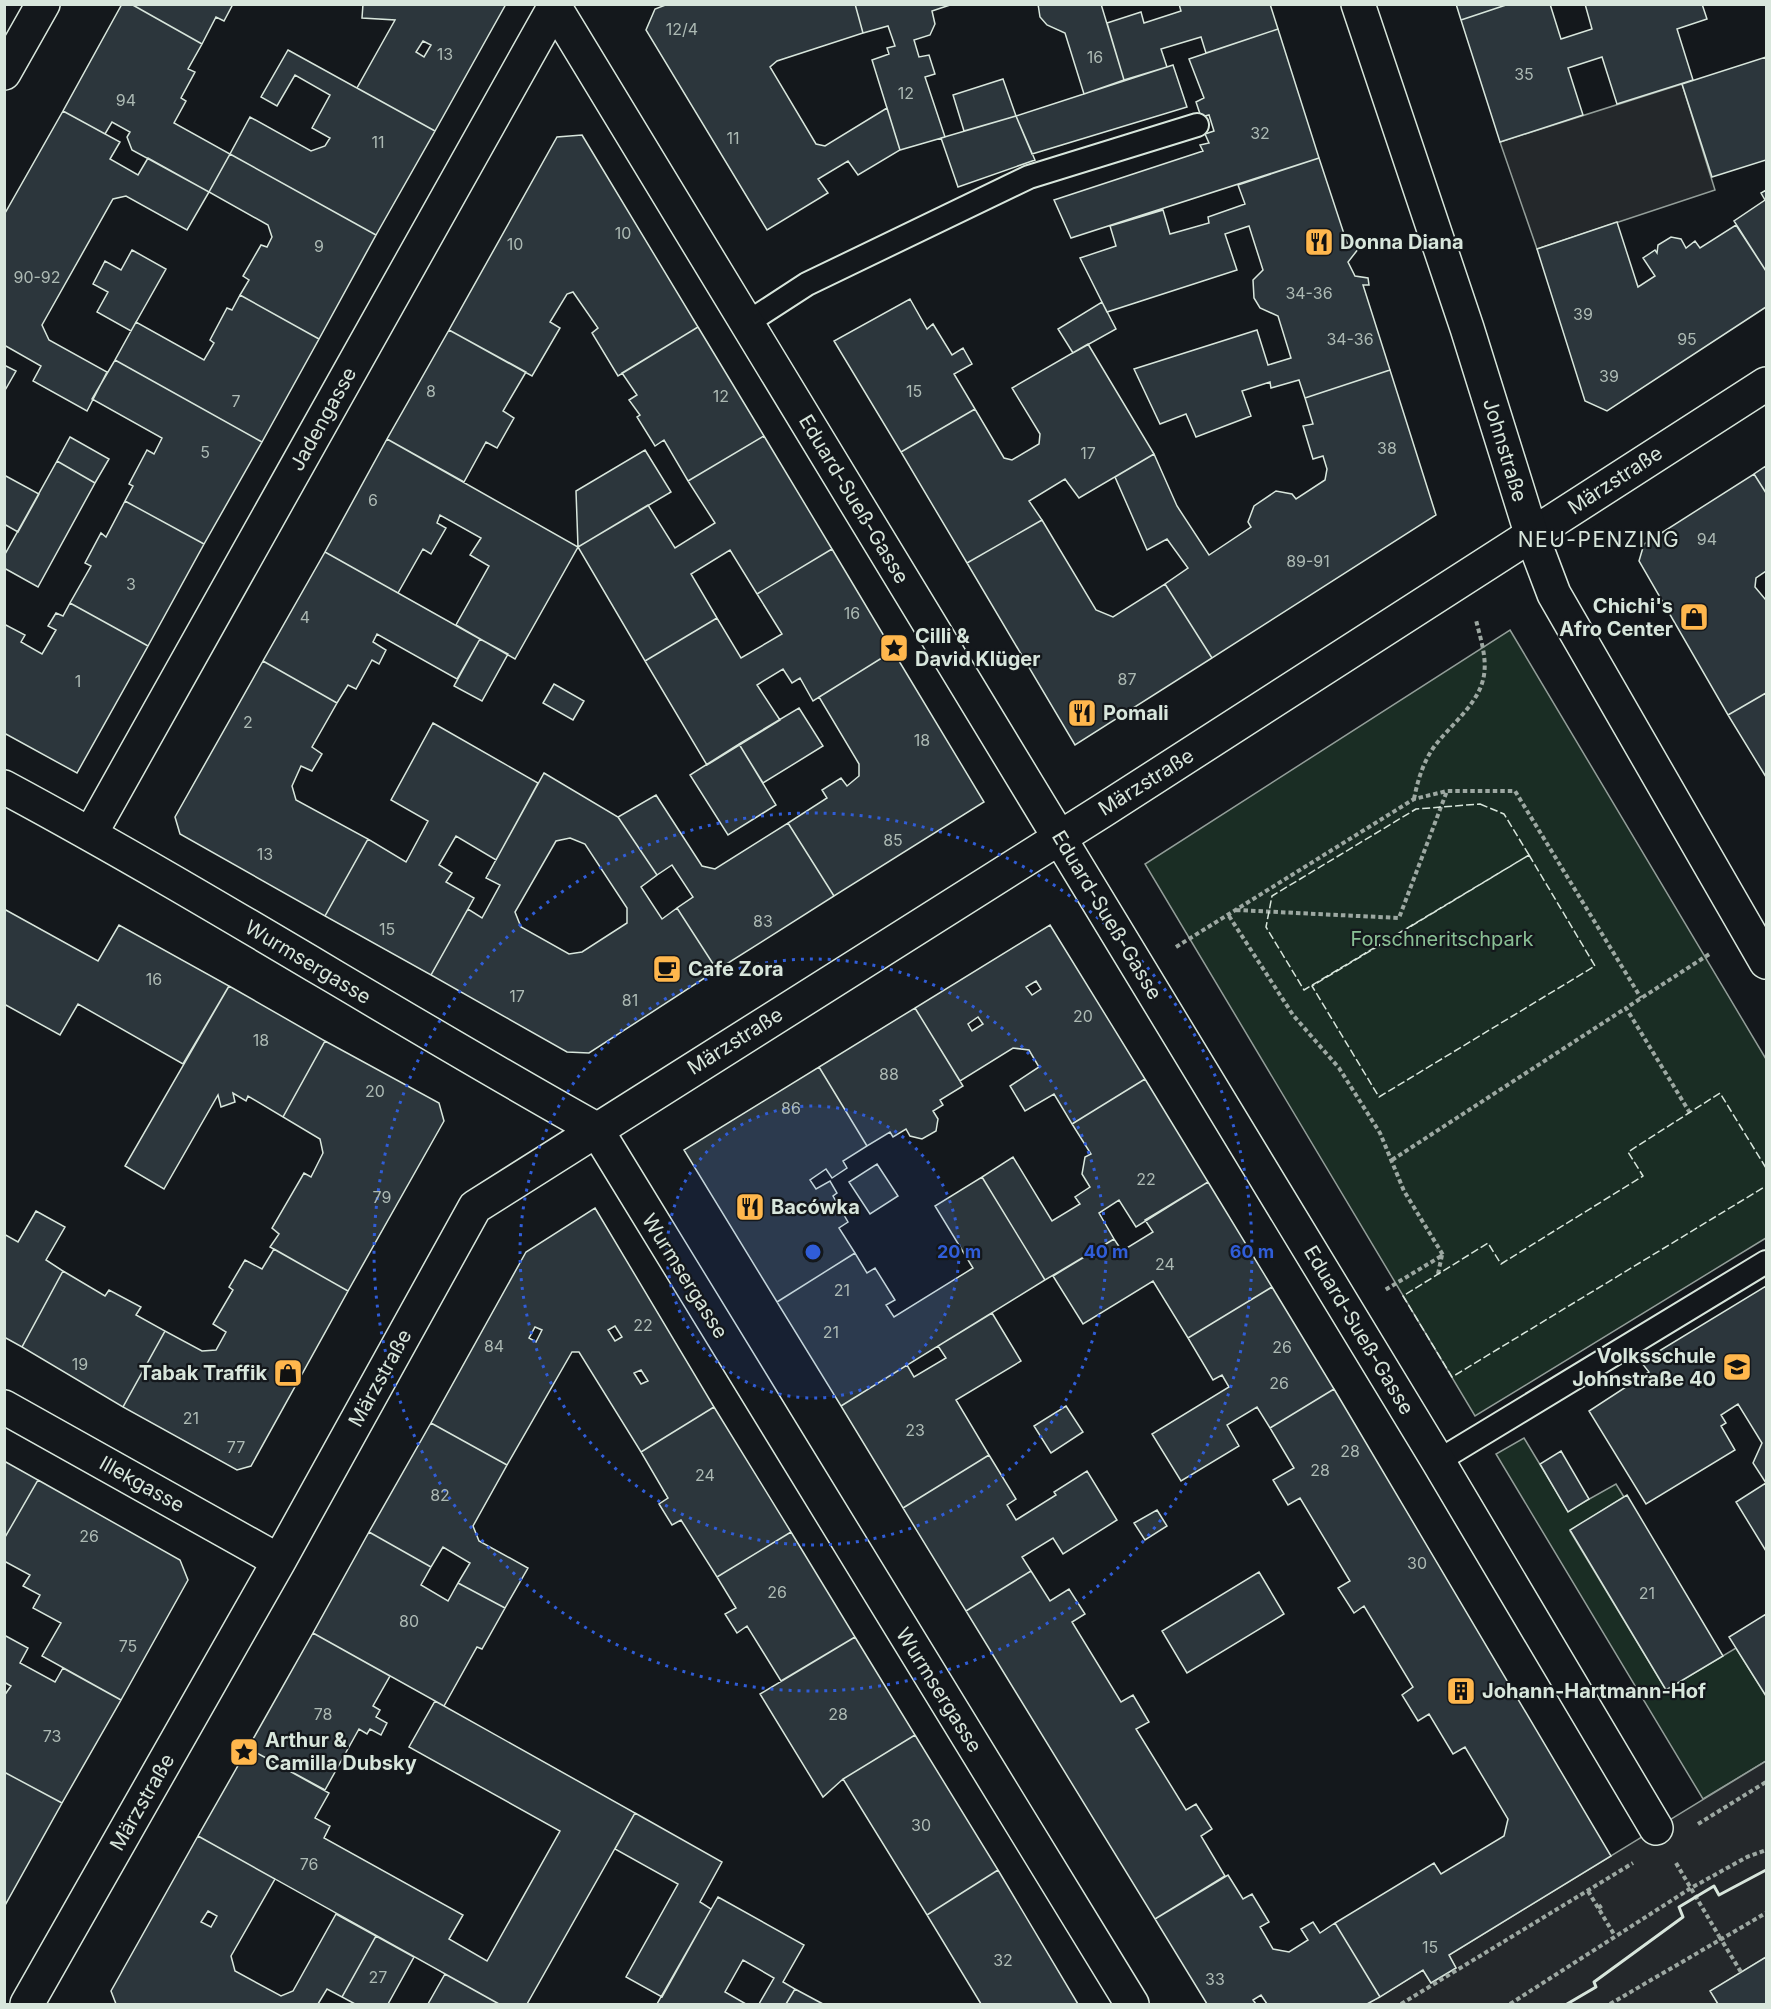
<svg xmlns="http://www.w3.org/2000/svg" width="1771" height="2009" viewBox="0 0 1771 2009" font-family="Inter,sans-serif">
<rect width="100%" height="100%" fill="#14181c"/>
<path fill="#1a2d24" stroke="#939e99" stroke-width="1.5" d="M1510 630 1766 1059V1238L1475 1416 1145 864Z
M1524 1438 1568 1511 1616 1484 1624 1497 1570 1531 1666 1690 1736 1648 1766 1696V1761L1703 1799 1496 1454Z"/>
<path fill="#24282b" stroke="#939e99" stroke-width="1.5" d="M1682 84 1715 190 1537 249 1500 142Z
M1766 1761V1957L1711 1991 1718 2004H1367L1423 1970 1431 1983 1456 1968 1449 1955Z"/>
<path fill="#2c363c" stroke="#d8e6dc" stroke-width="1.5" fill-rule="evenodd" d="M122 4H131L202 44 188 69 195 72 181 98 186 101 174 123 230 154 209 192 132 150 127 137 130 132 112 122 105 134 63 111Z
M131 4H233L224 21 216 17 202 44Z
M363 4H506L435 131 357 88 395 20 362 18ZM423 41 431 45 424 57 416 52Z
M668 4H855L863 33 777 61 770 67 816 144 825 146 887 108 900 150 858 175 848 161 818 179 828 193 767 230 646 30 655 9Z
M855 4H953L932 11 935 24 930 35 914 40 919 57 929 55 935 74 925 77 945 137 900 150 872 60 889 54 887 48 895 46 888 26 863 33Z
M1038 4H1101L1124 80 1084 94 1065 33 1047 25 1040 17Z
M1179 4H1270L1278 29 1206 53 1201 37 1161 49 1167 67 1124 80 1107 23 1141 12 1144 23 1181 11Z
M1456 4H1509L1461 20Z
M1509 4H1550L1561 39 1592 29 1585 4H1702L1707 19 1677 29 1693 80 1617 104 1602 57 1568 68 1583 115 1500 142 1461 20Z
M1278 29 1319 158 1071 238 1054 200 1203 151 1200 145 1209 143 1205 134 1214 131 1209 115 1201 117 1196 102 1204 98 1189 59Z
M288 50 435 131 376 235 230 154 250 117 311 151 325 146 330 138 312 128 330 95 295 75 277 106 261 97Z
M1766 57V160L1712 177 1682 84Z
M1173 65 1187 107 1032 154 1016 116Z
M1003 79 1016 116 964 131 953 95Z
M63 111 120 142 110 159 138 175 148 158 209 192 187 230 126 196 113 199 42 325 49 340 107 372 87 411 33 381 41 366 4 345V215Z
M1016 116 1035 160 958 187 941 138Z
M582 135 698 327 618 376 592 333 598 328 573 292 567 294 550 322 560 328 532 376 449 330 557 137Z
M230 154 376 235 319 339 240 295 249 280 243 276 261 245 267 247 272 237 268 225 209 192Z
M1319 158 1348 246 1354 241 1359 248 1348 262 1355 276 1368 278 1369 285H1363L1390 370 1305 398 1299 380 1271 388 1270 382 1242 391 1251 416 1196 437 1186 414 1160 424 1134 369 1257 330 1268 365 1291 358 1278 316 1260 308 1254 298 1253 280 1263 270 1249 226 1225 234 1237 270 1107 312 1080 258 1116 246 1110 226 1163 210 1170 234 1209 223 1208 217 1245 204 1238 185Z
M1766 190V271L1734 221 1765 200 1761 193Z
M1617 222 1638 287 1655 276 1643 258 1655 250 1657 253 1658 245 1671 237 1681 239 1686 248 1695 241 1700 248 1736 225 1766 271V307L1607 411 1585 401 1537 249Z
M132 250 166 269 131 331 97 312 108 292 93 284 105 261 121 270Z
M240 295 319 339 262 442 115 360 136 322 204 360 214 343 210 340 227 308 232 310Z
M910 299 927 329 933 324 952 355 963 348 972 364 954 374 975 409 901 452 834 341Z
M1102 302 1116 329 1073 353 1058 329Z
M698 327 764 436 688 481 664 440 655 446 637 417 640 415 629 400 637 395 622 373Z
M449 330 526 372 503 411 514 418 497 448 486 442 464 482 387 439Z
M1088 344 1154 454 1079 498 1065 479 1029 501 1042 520 967 563 901 452 975 409 1004 458 1012 460 1039 444 1040 434 1012 388Z
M115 360 262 442 204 544 125 501 133 486 129 484 147 450 154 454 162 438 92 399Z
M4 365 16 371 4 392Z
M1390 370 1436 515 1212 658 1165 584 1188 568 1167 539 1147 550 1115 477 1154 454 1177 506 1209 555 1251 527 1248 522 1254 506 1276 491 1292 494 1296 499 1325 480 1327 469 1323 456 1313 459 1303 426 1313 424 1305 398Z
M764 436 832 549 757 594 730 550 691 574 717 618 645 661 578 547 648 505 675 548 715 523 688 481Z
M70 437 109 459 95 483 57 461Z
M387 439 578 547 515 659 456 625 489 566 470 555 481 538 440 515 437 523 446 528 431 554 423 549 398 593 325 552Z
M645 450 671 492 578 547 576 491Z
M57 461 95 483 38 587 4 568V556Z
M1766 466V493L1754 474Z
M1754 474 1766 493V571L1756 578 1755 587 1765 599 1766 598V693L1728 715 1639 561 1644 544Z
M4 475 39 494 18 532 4 524Z
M125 501 204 544 148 646 70 603 91 566 85 563 101 533 106 537Z
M1042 520 1096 610 1113 617 1165 584 1212 658 1075 745 967 563Z
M832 549 893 651 813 701 800 678 792 683 783 669 757 685 780 720 707 765 645 661 717 618 741 658 782 634 757 594Z
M325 552 480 639 457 679 377 634 373 642 386 650 379 664 372 660 356 689 348 685 337 703 263 661Z
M70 603 148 646 77 773 4 733V624L25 635 21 642 42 654 56 630 48 626 56 613 63 616Z
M480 639 508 654 482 701 454 686Z
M893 651 984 802 834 896 788 823 827 798 822 790 841 778 847 786 859 776V764L819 697Z
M263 661 337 703 312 747 322 754 312 771 301 766 292 786 296 800 368 839 325 916 180 834 175 817Z
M554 684 584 701 573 720 543 703Z
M1766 693V777L1728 715Z
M799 708 823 746 763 783 739 744Z
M433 723 538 783 496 860 456 836 439 865 452 873 446 882 474 898 431 975 325 916 368 839 406 862 428 821 391 800Z
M739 744 776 805 728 835 690 775Z
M544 773 618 817 657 875 641 887 662 919 677 908 717 970 589 1053 567 1052 431 975 468 909 482 918 500 885 486 878ZM570 838 585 844 627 908V923L582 952 569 954 521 927 515 912 556 841Z
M656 795 702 866 715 869 788 823 834 896 717 970 677 908 693 897 672 865 657 875 618 817Z
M4 909 98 961 119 925 229 986 183 1064 78 1004 60 1035 4 1004Z
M1050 925 1145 1079 1072 1124 1054 1094 1025 1111 1010 1086 1039 1067 1029 1050 1013 1048 960 1081 915 1008ZM1036 981 1041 989 1032 995 1026 987ZM978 1017 983 1024 972 1031 968 1024Z
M229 986 325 1041 283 1117 248 1096 246 1101 233 1093 235 1102 221 1107 218 1095 164 1189 125 1166Z
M915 1008 963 1086 940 1100 943 1105 933 1111 938 1119 936 1131 922 1139 910 1136 906 1129 893 1137 890 1132 867 1146 819 1067Z
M325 1041 439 1103 444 1121 348 1291 270 1247 279 1234 272 1228 304 1173 311 1177 323 1153 320 1139 283 1117Z
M819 1067 867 1146 843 1161 847 1168 832 1178 826 1169 810 1180 816 1189 830 1181 837 1193 833 1196 848 1222 839 1228 855 1253 777 1302 684 1150Z
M1145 1079 1208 1182 1136 1227 1119 1200 1099 1213 1114 1239 1045 1280 982 1177 1013 1157 1052 1221 1080 1204 1075 1197 1090 1187 1082 1174 1085 1157 1091 1154 1072 1124Z
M877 1164 898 1196 870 1214 849 1182Z
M982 1177 1045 1280 841 1406 777 1302 855 1253 867 1273 875 1268 895 1300 886 1305 894 1317 973 1268 935 1206Z
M1208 1182 1272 1287 1188 1338 1153 1281 1083 1324 1053 1276 1114 1239 1122 1251 1153 1232 1145 1220Z
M595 1208 714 1407 641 1452 579 1352H572L507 1465 431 1423 526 1252ZM615 1326 622 1337 615 1341 608 1330ZM535 1327 542 1330 536 1342 529 1338ZM641 1370 648 1381 641 1384 634 1373Z
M36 1211 65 1227 46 1260 63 1271 22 1347 4 1337V1234L18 1242Z
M274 1249 348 1291 251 1466 237 1470 123 1407 165 1331 202 1351 216 1350 226 1332 213 1324 233 1290 229 1287 245 1260 262 1269Z
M63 1271 105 1296 109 1290 141 1307 136 1315 165 1331 123 1407 22 1347Z
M1766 1286V1551L1736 1502 1766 1483 1753 1463 1762 1443 1738 1404 1721 1415 1726 1423 1721 1426 1735 1450 1646 1504 1589 1411 1649 1372 1641 1362Z
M1272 1287 1334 1389 1270 1428 1257 1407 1227 1425 1239 1446 1181 1481 1152 1434 1229 1387 1222 1375 1213 1380 1188 1338Z
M992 1313 1021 1361 956 1400 989 1455 903 1508 841 1406 907 1365 914 1377 946 1358 938 1346Z
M1334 1389 1611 1856 1449 1955 1456 1968 1431 1983 1423 1970 1380 1997 1335 1923 1434 1863 1441 1874 1504 1836 1508 1819 1465 1747 1453 1754 1429 1714 1418 1721 1402 1695 1413 1687 1364 1606 1354 1613 1338 1588 1350 1581 1300 1498 1288 1505 1273 1480 1294 1468 1270 1428Z
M1066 1406 1083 1432 1051 1453 1034 1426Z
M714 1407 791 1532 717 1577 681 1520 672 1525 659 1504 668 1498 641 1452Z
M431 1423 507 1465 473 1526 479 1541 528 1568 505 1608 458 1583 470 1563 443 1547 431 1567 369 1532Z
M1561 1451 1589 1499 1568 1512 1540 1464Z
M989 1455 1016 1499 1007 1505 1016 1520 1056 1495 1054 1492 1087 1471 1117 1520 1063 1554 1053 1538 1022 1557 1031 1571 966 1611 903 1508Z
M4 1461 38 1480 4 1539Z
M38 1480 180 1560 188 1580 121 1700 42 1656 61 1623 33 1608 40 1595 23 1586 30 1575 4 1561V1539Z
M1627 1495 1723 1656 1666 1690 1570 1530Z
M1157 1510 1167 1526 1145 1540 1134 1523Z
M369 1532 431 1567 421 1585 448 1601 458 1583 505 1608 482 1649 477 1647 444 1706 313 1633Z
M791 1532 855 1637 781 1681 747 1626 737 1633 725 1614 736 1608 717 1577Z
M1031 1571 1050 1601 1069 1589 1085 1614 1072 1622 1121 1702 1133 1695 1149 1722 1136 1729 1186 1810 1196 1804 1212 1829 1201 1836 1225 1876 1155 1919 966 1611Z
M1259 1572 1284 1614 1187 1673 1162 1631Z
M1766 1614V1696L1729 1637Z
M313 1633 390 1676 373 1706 380 1710 376 1717 387 1723 381 1735 370 1729 367 1734 359 1729 325 1790 248 1748Z
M4 1635 28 1648 20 1663 55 1682 63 1668 121 1700 62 1803 4 1772V1696L11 1686 4 1682Z
M855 1637 915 1735 843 1779 823 1797 760 1694Z
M435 1701 635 1813 527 2004H499L198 1836 248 1748 329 1793 315 1818 330 1826 324 1838 463 1915 449 1939 487 1961 560 1831 409 1747Z
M915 1735 998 1870 927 1915 843 1779Z
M4 1772 62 1803 4 1907Z
M635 1813 722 1862 700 1902 711 1909 662 1997 626 1977 678 1884 615 1849Z
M198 1836 275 1879 231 1956 235 1971 281 1996 293 1991 336 1914 376 1936 342 1997 327 1989 318 2004H116L111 1991ZM208 1911 217 1916 211 1927 201 1922Z
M998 1870 1078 2004H981L927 1915Z
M1228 1875 1243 1899 1252 1894 1269 1922 1260 1927 1273 1949 1289 1952 1308 1940 1301 1929 1313 1922 1320 1933 1335 1923 1380 1997 1367 2004H1267L1261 1995 1253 2000 1256 2004H1207L1155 1919Z
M718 1897 804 1945 783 1982 795 1989 786 2004H759L774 1978 743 1960 725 1992 746 2004H657Z
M376 1936 414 1957 388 2004H355L342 1997Z
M1766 1957V2004H1718L1710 1991Z
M445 1974 499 2004H428Z
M795 1989 823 2004H786Z"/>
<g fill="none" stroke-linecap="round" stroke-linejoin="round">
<g stroke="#d8e6dc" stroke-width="26">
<path id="lane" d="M747 323 807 284 1029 177 1197 125
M1438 1461 1766 1262"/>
</g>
<g stroke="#d8e6dc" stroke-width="36">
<path id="street" d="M553 4 1438 1461 1656 1828
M4 73 43 4
M4 787C205 895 397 1018 596 1129L1132 2004
M91 833 556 4
M4 1407 279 1561
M27 2004 279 1561 475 1207 1102 811 1766 384"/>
</g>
<g stroke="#d8e6dc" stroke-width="36">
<path id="secondary" d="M1358 4 1467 328 1532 536 1554 594 1766 962"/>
</g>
<path stroke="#9da8a2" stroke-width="4" stroke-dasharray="4.5 3" stroke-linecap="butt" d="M1414 799C1418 779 1424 759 1437 743 1453 723 1480 702 1484 675 1487 657 1480 637 1476 620
M1236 910 1399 918 1447 791
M1229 916 1293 1015 1339 1068 1380 1133 1404 1191 1443 1255 1385 1290
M1176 947 1414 799 1447 791H1515L1641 998
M1690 1113 1626 1008 1711 953
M1392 1160 1626 1008
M1438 1274 1442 1255
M1698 1824 1766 1782
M1676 1863 1719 1936
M1588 1891 1615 1936
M1598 1908 1604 1904
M1401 2004 1633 1863
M1510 2004 1691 1888 1747 1857 1766 1850
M1610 2004 1766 1913"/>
<use href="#lane" stroke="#14181c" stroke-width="22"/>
<use href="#street" stroke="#14181c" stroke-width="33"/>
<use href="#secondary" stroke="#14181c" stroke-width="33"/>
<path stroke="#9da8a2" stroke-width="4" stroke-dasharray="4.5 3" stroke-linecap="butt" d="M1719 1936 1741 1972"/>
<path stroke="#d8e6dc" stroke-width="1.5" stroke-dasharray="8 3" stroke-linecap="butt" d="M1480 804 1504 814 1529 855 1304 990 1266 927 1272 896 1416 809Z
M1529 855 1595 966 1379 1097 1312 986Z
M1766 1168 1720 1093 1628 1152 1643 1176 1501 1264 1488 1243 1403 1296 1452 1377 1766 1186"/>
<path stroke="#d8e6dc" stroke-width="3" d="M1567 2004 1596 1987 1594 1982 1683 1917 1679 1907 1714 1886 1719 1895 1766 1870"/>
</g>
<circle cx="813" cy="1252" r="146" fill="#305dd8" fill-opacity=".12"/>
<g fill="none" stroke="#305dd8" stroke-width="3" stroke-dasharray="3 6">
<circle cx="813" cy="1252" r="146"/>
<circle cx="813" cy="1252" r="293"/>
<circle cx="813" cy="1252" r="439"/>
</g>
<defs>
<g id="restaurant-square" transform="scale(1.5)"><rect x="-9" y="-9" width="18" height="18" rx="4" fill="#ffb74d" stroke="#14181c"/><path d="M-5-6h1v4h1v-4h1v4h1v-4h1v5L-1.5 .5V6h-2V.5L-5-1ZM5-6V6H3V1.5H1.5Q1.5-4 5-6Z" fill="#111"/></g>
<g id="shop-square" transform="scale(1.5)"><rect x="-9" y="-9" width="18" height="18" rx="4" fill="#ffb74d" stroke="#14181c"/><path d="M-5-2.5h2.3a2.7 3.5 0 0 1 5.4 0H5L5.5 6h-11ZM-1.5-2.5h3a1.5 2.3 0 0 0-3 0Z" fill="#111"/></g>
<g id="sight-square" transform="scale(1.5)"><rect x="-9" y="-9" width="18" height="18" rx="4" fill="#ffb74d" stroke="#14181c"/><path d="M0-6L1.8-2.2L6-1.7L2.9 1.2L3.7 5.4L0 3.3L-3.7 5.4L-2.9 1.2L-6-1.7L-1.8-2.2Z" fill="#111"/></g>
<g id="cafe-square" transform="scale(1.5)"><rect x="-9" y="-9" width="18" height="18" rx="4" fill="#ffb74d" stroke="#14181c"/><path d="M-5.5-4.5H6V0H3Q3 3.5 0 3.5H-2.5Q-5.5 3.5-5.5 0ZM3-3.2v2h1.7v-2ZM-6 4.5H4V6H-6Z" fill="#111"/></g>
<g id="school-square" transform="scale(1.5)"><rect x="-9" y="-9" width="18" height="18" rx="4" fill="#ffb74d" stroke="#14181c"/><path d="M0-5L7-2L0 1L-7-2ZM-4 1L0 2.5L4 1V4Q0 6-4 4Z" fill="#111"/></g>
<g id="building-square" transform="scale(1.5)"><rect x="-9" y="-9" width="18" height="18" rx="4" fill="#ffb74d" stroke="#14181c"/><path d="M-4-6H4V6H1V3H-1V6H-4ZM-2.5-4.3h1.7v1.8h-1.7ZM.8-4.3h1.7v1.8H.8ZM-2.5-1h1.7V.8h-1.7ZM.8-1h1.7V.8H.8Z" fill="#111"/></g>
</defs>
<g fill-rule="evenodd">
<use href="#restaurant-square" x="1319" y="242"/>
<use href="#shop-square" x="1694" y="617"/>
<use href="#sight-square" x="894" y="648"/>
<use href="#restaurant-square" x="1082" y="713"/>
<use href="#cafe-square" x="667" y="969"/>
<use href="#restaurant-square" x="750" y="1207"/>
<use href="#school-square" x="1737" y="1367"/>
<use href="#shop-square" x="288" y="1373"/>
<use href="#building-square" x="1461" y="1691"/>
<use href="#sight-square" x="244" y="1752"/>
</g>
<g text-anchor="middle" stroke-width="4.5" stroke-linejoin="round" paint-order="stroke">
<g font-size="16" fill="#adbab4">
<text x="682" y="35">12/4</text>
<text x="445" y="60">13</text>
<text x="1095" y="63">16</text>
<text x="1524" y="80">35</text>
<text x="906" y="99">12</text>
<text x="126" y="106">94</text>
<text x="1260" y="139">32</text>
<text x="733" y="144">11</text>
<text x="378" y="148">11</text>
<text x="623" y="239">10</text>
<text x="515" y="250">10</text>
<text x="319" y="252">9</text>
<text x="37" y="283">90-92</text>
<text x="1309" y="299">34-36</text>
<text x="1583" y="320">39</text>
<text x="1350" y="345">34-36</text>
<text x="1687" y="345">95</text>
<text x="1609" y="382">39</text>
<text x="431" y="397">8</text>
<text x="914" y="397">15</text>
<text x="721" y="402">12</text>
<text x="236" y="407">7</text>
<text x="1387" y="454">38</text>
<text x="205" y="458">5</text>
<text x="1088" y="459">17</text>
<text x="373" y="506">6</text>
<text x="1707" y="545">94</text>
<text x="1308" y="567">89-91</text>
<text x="131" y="590">3</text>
<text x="852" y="619">16</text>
<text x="305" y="623">4</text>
<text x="1127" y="685">87</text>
<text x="78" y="687">1</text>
<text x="248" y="728">2</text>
<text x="922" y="746">18</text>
<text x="893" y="846">85</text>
<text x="265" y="860">13</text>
<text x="763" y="927">83</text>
<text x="387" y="935">15</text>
<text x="154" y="985">16</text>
<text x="517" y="1002">17</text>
<text x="630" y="1006">81</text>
<text x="1083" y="1022">20</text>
<text x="261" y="1046">18</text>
<text x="889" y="1080">88</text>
<text x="375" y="1097">20</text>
<text x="791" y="1114">86</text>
<text x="1146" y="1185">22</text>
<text x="382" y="1203">79</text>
<text x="1165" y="1270">24</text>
<text x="842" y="1296">21</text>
<text x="643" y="1331">22</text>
<text x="831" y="1338">21</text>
<text x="494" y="1352">84</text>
<text x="1282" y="1353">26</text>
<text x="80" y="1370">19</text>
<text x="1279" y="1389">26</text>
<text x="191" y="1424">21</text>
<text x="915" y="1436">23</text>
<text x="236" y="1453">77</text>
<text x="1350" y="1457">28</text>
<text x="1320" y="1476">28</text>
<text x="705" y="1481">24</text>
<text x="440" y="1501">82</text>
<text x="89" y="1542">26</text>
<text x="1417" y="1569">30</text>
<text x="777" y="1598">26</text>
<text x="1647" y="1599">21</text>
<text x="409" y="1627">80</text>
<text x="128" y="1652">75</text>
<text x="323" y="1720">78</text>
<text x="838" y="1720">28</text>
<text x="52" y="1742">73</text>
<text x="921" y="1831">30</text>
<text x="309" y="1870">76</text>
<text x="1430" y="1953">15</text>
<text x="1003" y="1966">32</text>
<text x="378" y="1983">27</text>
<text x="1215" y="1985">33</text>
</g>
<g font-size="20" font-weight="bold" fill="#d8e6dc" stroke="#14181c" text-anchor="start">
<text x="1340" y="249">Donna Diana</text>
<text x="1673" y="613" text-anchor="end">Chichi's<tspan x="1673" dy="23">Afro Center</tspan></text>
<text x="915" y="643">Cilli &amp;<tspan x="915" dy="23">David Klüger</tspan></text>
<text x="1103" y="720">Pomali</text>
<text x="688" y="976">Cafe Zora</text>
<text x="771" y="1214">Bacówka</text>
<text x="1716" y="1363" text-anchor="end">Volksschule<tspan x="1716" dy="23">Johnstraße 40</tspan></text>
<text x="267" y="1380" text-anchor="end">Tabak Traffik</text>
<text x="1482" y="1698">Johann-Hartmann-Hof</text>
<text x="265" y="1747">Arthur &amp;<tspan x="265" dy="23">Camilla Dubsky</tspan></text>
</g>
<g font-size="20" fill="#d8e6dc" stroke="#14181c">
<text transform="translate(323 419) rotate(-61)" y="7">Jadengasse</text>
<text transform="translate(1505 450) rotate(73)" y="7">Johnstraße</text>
<text transform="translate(1615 480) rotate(-33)" y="7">Märzstraße</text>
<text transform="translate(854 499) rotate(59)" y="7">Eduard-Sueß-Gasse</text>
<text transform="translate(1146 782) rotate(-32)" y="7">Märzstraße</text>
<text transform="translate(1107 915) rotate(59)" y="7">Eduard-Sueß-Gasse</text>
<text transform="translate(308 962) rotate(31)" y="7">Wurmsergasse</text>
<text transform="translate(735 1041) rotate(-32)" y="7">Märzstraße</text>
<text transform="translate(685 1276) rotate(58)" y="7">Wurmsergasse</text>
<text transform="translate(1359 1330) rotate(59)" y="7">Eduard-Sueß-Gasse</text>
<text transform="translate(380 1378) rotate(-61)" y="7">Märzstraße</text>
<text transform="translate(142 1484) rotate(29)" y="7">Illekgasse</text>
<text transform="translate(939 1690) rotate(58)" y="7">Wurmsergasse</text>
<text transform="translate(142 1802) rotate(-60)" y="7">Märzstraße</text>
</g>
<g font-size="20" fill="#8ac095" stroke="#14181c">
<text x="1442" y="946">Forschneritschpark</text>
</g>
<g font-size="21" letter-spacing="1.5" fill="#d8e6dc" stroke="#14181c">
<text x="1599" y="547">NEU-PENZING</text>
</g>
</g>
<circle cx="813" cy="1252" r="9" fill="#305dd8" stroke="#14181c" stroke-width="3"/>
<g font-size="18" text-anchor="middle" font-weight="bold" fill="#305dd8" stroke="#14181c" stroke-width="4.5" stroke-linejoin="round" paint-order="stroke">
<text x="959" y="1258">20 m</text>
<text x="1106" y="1258">40 m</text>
<text x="1252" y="1258">60 m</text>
</g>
<rect width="1771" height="2009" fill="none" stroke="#d8e6dc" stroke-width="12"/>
</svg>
